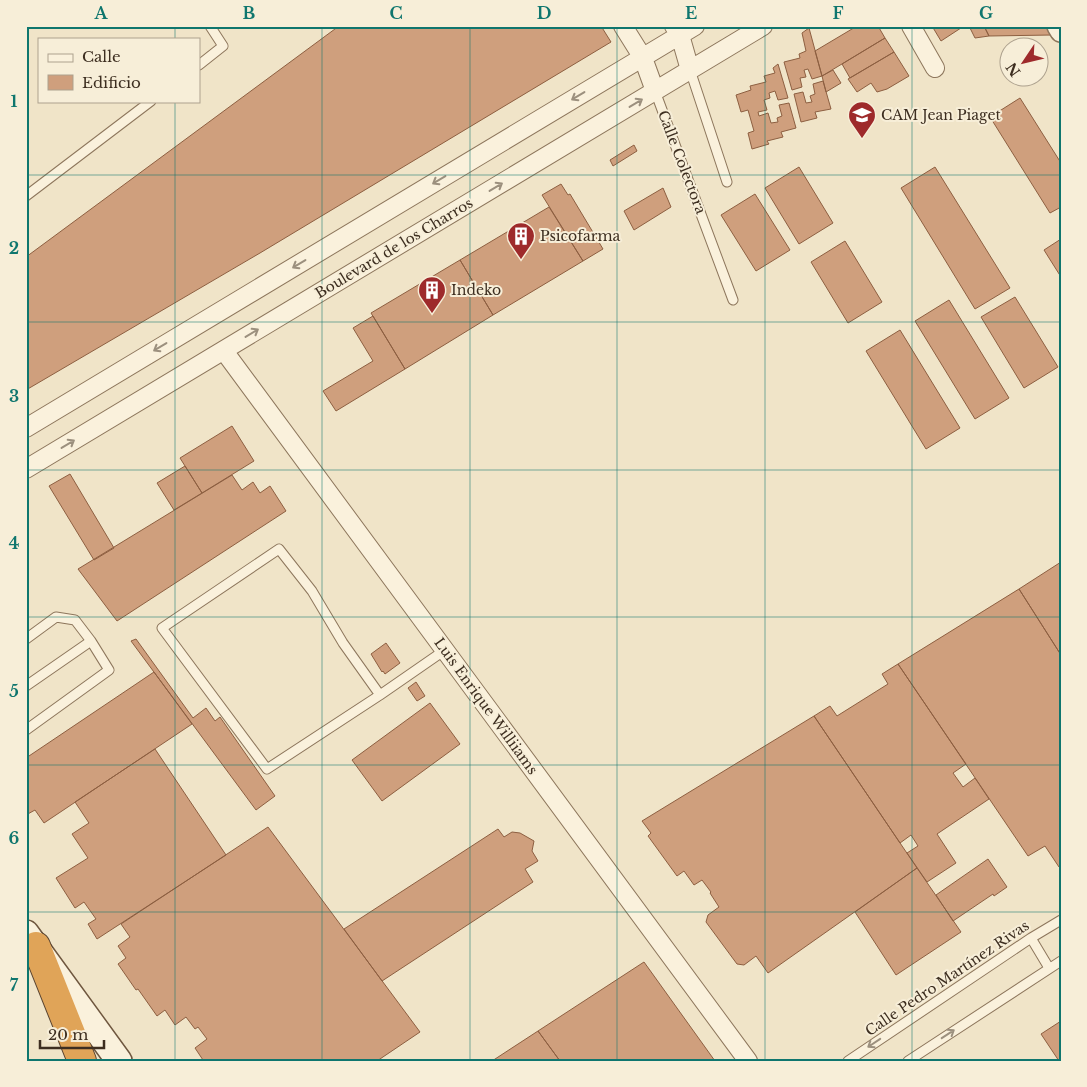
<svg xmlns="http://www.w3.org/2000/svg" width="1087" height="1087" viewBox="0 0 1087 1087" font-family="'Libre Baskerville',serif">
<rect width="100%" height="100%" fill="#f0e4c8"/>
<path fill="#cf9f7d" stroke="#8d5f41" d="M339 26H601L611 42 260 253 26 390V257Z
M857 26H878L885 38 822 76 815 51Z
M932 26H964L941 41Z
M969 26H984L989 36 975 38Z
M984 26H1046L1052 35 989 36Z
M809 28 822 76 812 79 808 69 804 70 806 77 800 78 802 87 792 90 784 62 800 58 799 54 806 51 802 33Z
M885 38 894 52 850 78 842 64Z
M894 52 909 76 887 89 877 92 871 83 857 92 848 79Z
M778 64 788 98 778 100 775 91 769 93 770 98 764 100 767 110 758 112 759 116 768 113 771 123 778 122 777 118 782 116 779 105 789 103 796 128 781 132 783 137 767 141 769 144 752 149 748 133 754 131 748 110 741 112 736 95 751 90 750 86 766 82 764 76 775 73 773 68Z
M833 70 841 83 826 92 822 76Z
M823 81 831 109 815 112 817 118 801 122 794 94 803 92 806 103 812 102 810 96 815 94 813 84Z
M1020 98 1061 163V207L1050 213 990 117Z
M634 145 637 151 613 166 610 160Z
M799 167 833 223 799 244 765 188Z
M935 167 1010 288 975 309 901 188Z
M561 184 568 195 570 194 603 249 583 261 542 195Z
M663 188 671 207 634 230 624 211Z
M755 194 790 250 756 271 721 215Z
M549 207 583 261 493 315 460 260Z
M1061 239V277L1044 250Z
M845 241 882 302 848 323 811 262Z
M460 260 493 315 405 369 371 313Z
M1015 297 1058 367 1024 388 981 317Z
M949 300 1009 398 975 419 915 321Z
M373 316 405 369 336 411 323 391 373 361 353 328Z
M900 330 960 428 926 449 866 351Z
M232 426 254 461 202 493 180 458Z
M185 466 202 493 174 510 157 483Z
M70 474 114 548 94 560 49 486Z
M232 475 242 490 253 482 260 493 270 486 286 511 117 621 78 569Z
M1061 562V655L1019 589Z
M1019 589 1061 655V866L1059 867 1045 846 1028 856 898 664Z
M136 639 193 718 206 708 215 721 220 717 275 796 256 810 131 641Z
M386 643 400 663 385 674 383 671 382 672 371 654Z
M898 664 966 764 953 773 963 787 975 778 989 799 937 834 956 863 927 882 907 853 918 846 911 835 900 843 814 716 830 706 837 716 888 684 882 674Z
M154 672 192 724 44 823 35 810 26 815V758Z
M416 682 425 696 417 701 408 688Z
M430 703 460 744 382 801 352 760Z
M814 716 917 868 768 973 756 956 744 965 737 964 706 922 708 915 719 907 710 893 711 892 702 880 694 885 684 871 677 876 648 836 651 833 642 821Z
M155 749 226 855 97 939 88 924 96 919 84 902 75 908 56 878 88 858 72 834 89 823 75 802Z
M268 827 420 1032 377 1061H202L203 1060 195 1048 207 1039 198 1027 195 1029 186 1017 175 1025 165 1010 157 1016 138 989 136 990 118 964 126 958 118 946 130 937 121 924Z
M498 829 504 837 512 832 520 833 534 841 532 851 538 861 525 869 533 882 382 981 344 929Z
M988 859 1007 887 994 896 993 894 953 921 936 895Z
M917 868 961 932 896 975 855 912Z
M644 962 715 1061H560L538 1031Z
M1061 1021V1061H1059L1041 1034Z
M538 1031 560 1061H492Z"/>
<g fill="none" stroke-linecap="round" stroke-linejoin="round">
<g stroke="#8d765c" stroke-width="11">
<path id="service" d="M199 65 223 46 210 26
M690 70 727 182
M655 91 733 300
M26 196 151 101
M26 639 56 617 75 620 91 641 109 670 26 730
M26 686 91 641
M380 695 343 643 312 591 279 549 162 628 267 769 380 695 445 650
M1031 938 1049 968
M848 1061 1031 938 1061 920
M908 1061 1061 961"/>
</g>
<g stroke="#8d765c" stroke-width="20">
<path id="minor" d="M623 26 643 58 655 91
M674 26 680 35 690 70
M911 26 935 68
M224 351 748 1061
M26 428 695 26
M26 469 763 26"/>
</g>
<g stroke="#8d765c" stroke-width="24">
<path id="tertiary" d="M1058 26 1061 31"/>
</g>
<g stroke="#6f573f" stroke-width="28">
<path id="secondary" d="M26 933 119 1061"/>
</g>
<g stroke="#5b4430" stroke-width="30">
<path id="motorway" d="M36 946 82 1061"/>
</g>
<use href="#service" stroke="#faf1dc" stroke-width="9"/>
<use href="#minor" stroke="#faf1dc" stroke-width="18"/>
<use href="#tertiary" stroke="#faf1dc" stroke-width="21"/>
<use href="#secondary" stroke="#faf1dc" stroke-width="25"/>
<use href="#motorway" stroke="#e0a458" stroke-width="28"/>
</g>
<defs><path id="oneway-shaft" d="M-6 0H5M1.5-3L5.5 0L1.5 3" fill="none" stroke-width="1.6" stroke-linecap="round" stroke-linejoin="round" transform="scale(1.25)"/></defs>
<g stroke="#9c907e">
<use href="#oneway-shaft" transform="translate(578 96) rotate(149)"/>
<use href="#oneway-shaft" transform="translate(636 103) rotate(-31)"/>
<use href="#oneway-shaft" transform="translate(439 180) rotate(149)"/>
<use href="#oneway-shaft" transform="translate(496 187) rotate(-31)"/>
<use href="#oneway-shaft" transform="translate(299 264) rotate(149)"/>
<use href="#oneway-shaft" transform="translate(252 333) rotate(-31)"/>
<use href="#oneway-shaft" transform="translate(160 347) rotate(149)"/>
<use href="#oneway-shaft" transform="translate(68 444) rotate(-31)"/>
<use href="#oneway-shaft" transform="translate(948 1034) rotate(-33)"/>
<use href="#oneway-shaft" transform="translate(874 1043) rotate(146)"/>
</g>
<path fill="none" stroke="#0f766e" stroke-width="1" stroke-opacity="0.55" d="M175 26V39M322 26V1061M470 26V1061M617 26V1061M765 26V1061M912 26V1061M175 101V1061M26 175H1061M26 322H1061M26 470H1061M26 617H1061M26 765H1061M26 912H1061"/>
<defs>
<g id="school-pin" transform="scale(1.4375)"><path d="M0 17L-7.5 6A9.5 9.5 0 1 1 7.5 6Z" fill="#9e2a2b" stroke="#f7eed8"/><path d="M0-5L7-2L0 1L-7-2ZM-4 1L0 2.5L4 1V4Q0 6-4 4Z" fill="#fff"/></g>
<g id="building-pin" transform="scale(1.4375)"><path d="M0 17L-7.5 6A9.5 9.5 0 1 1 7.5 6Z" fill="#9e2a2b" stroke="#f7eed8"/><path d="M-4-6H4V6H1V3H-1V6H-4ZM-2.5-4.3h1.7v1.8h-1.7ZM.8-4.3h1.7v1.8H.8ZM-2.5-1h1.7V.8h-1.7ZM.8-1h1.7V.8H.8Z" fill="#fff"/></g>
</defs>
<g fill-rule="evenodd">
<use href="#school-pin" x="862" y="115"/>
<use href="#building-pin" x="521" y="236"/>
<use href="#building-pin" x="432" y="290"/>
</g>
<g text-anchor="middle" stroke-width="4" stroke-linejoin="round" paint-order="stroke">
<g font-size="14" fill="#3d2e20" stroke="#f7eed8" text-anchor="start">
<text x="881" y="120">CAM Jean Piaget</text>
<text x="540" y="241">Psicofarma</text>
<text x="451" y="295">Indeko</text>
</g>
<g font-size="14" fill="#3d2e20" stroke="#f7eed8">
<text transform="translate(682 162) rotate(69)" y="5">Calle Colectora</text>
<text transform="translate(394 248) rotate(-31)" y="5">Boulevard de los Charros</text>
<text transform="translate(486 706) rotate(54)" y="5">Luis Enrique Williiams</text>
<text transform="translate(947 978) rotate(-34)" y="5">Calle Pedro Martínez Rivas</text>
</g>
</g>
<rect width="1087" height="1087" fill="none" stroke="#f7eed8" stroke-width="55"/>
<rect x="38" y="38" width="162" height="65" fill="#f7eed8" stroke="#ada18e"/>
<rect x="48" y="54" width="25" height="8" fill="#faf1dc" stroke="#ada18e"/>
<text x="82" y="62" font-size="15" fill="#3d2e20">Calle</text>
<rect x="48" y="75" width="25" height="15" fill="#cf9f7d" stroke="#ada18e"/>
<text x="82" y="88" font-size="15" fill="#3d2e20">Edificio</text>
<g transform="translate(1024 62) rotate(235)"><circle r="24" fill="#f7eed8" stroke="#ada18e"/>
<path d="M0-4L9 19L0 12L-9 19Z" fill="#9e2a2b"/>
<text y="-8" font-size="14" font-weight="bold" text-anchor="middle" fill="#3d2e20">N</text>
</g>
<path d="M40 1040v8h64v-8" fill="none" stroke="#3d2e20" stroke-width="2.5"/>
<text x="48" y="1040" font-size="15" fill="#3d2e20" stroke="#f7eed8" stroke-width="4" paint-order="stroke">20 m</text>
<rect x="28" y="28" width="1032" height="1032" fill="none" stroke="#0f766e" stroke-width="2"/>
<g font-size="16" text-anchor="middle" font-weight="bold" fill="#0f766e">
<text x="101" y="19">A</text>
<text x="249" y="19">B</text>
<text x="396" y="19">C</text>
<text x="544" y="19">D</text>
<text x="691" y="19">E</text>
<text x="838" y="19">F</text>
<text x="986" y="19">G</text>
<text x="14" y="107">1</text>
<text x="14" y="254">2</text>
<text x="14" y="402">3</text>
<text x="14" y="549">4</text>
<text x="14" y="697">5</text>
<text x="14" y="844">6</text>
<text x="14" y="991">7</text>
</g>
</svg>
